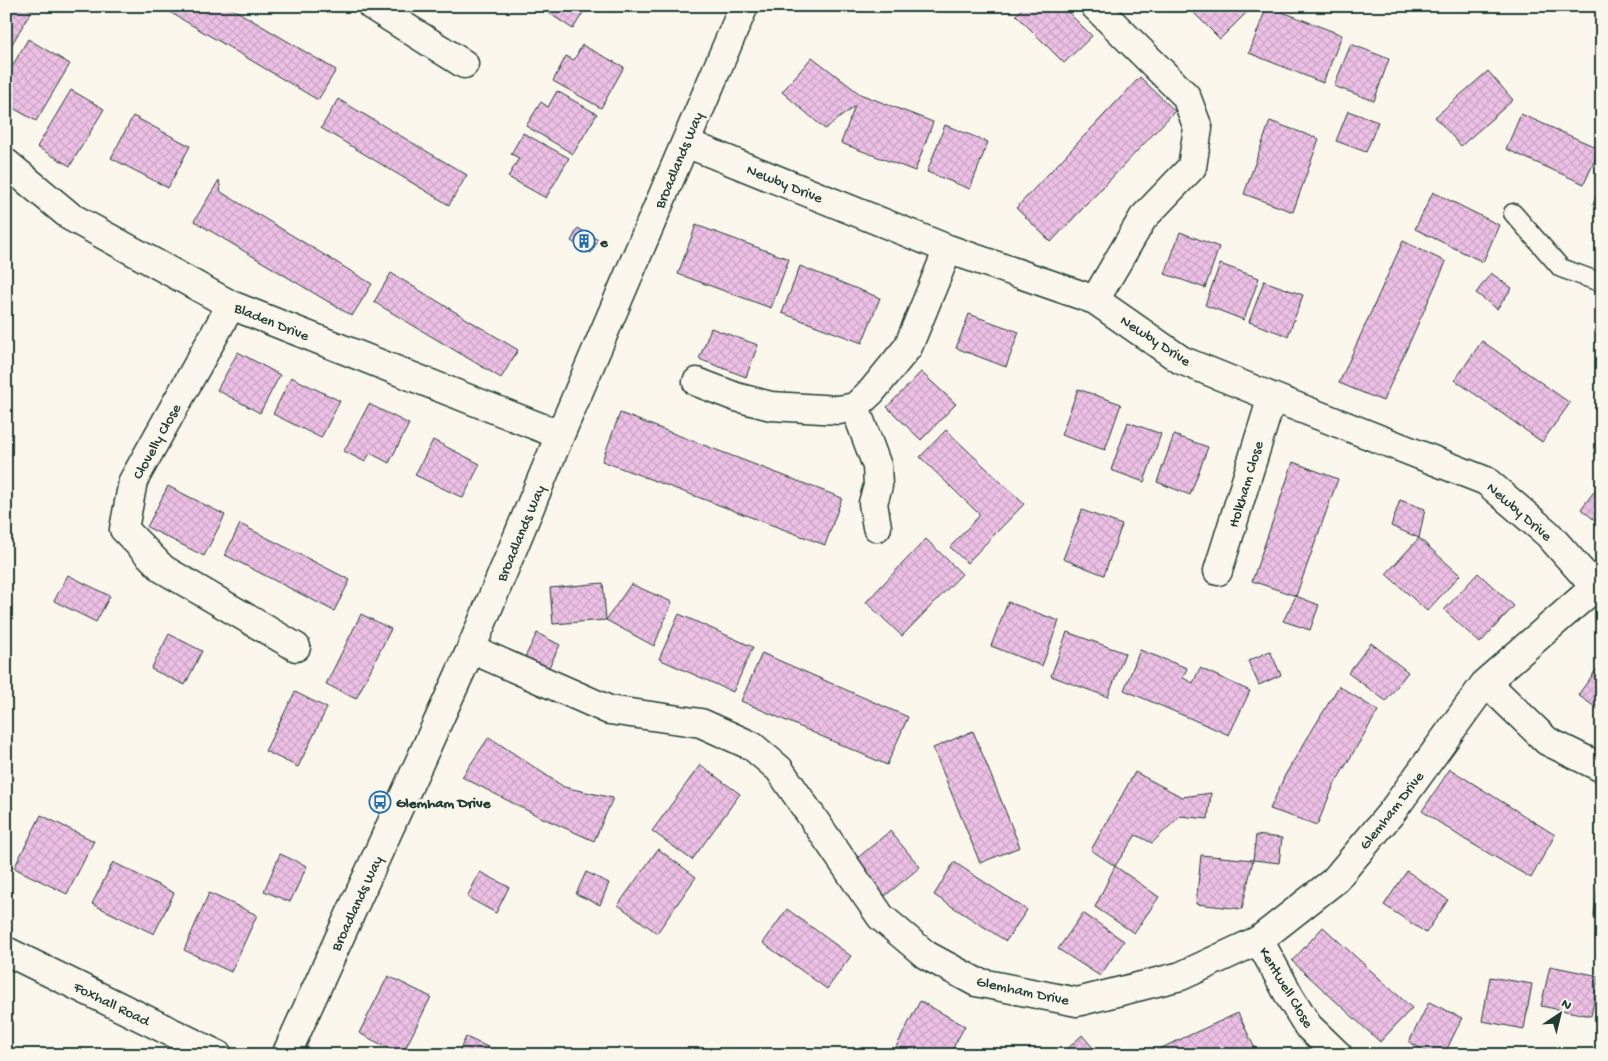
<svg xmlns="http://www.w3.org/2000/svg" width="1608" height="1061" viewBox="0 0 1608 1061" font-family="'Gochi Hand',sans-serif">
<defs>
<pattern id="building-cross-hatch" width="8" height="8" patternUnits="userSpaceOnUse" patternTransform="scale(1.25)"><rect width="8" height="8" fill="#edc0e5"/><path d="M0 0l8 8M0 8l8-8" fill="none" stroke="#cba6c5"/></pattern>
</defs>
<rect width="100%" height="100%" fill="#fbf7ec"/>
<filter id="ink" filterUnits="userSpaceOnUse"><feTurbulence type="fractalNoise" baseFrequency=".02" numOctaves="2"/><feDisplacementMap in="SourceGraphic" scale="10" xChannelSelector="R" yChannelSelector="G"/><feConvolveMatrix kernelMatrix="1 2 1 2 8 2 1 2 1" color-interpolation-filters="sRGB"/></filter>
<g filter="url(#ink)">
<path fill="url(#building-cross-hatch)" stroke="#1f3d34" d="M6 6H24L32 10 12 44 6 41Z
M171 6H228L336 70 318 100 168 11Z
M538 6H587L573 29Z
M1024 6H1062L1092 36 1064 63 1016 15Z
M1187 6H1253L1220 39Z
M1267 6 1342 35 1323 83 1249 53Z
M28 39 70 64 36 121 6 104V77Z
M1351 44 1389 59 1374 101 1334 86Z
M582 45 624 67 601 108 553 81 566 56 574 60Z
M812 57 860 94 933 122 915 171 841 143 855 106 825 129 782 92Z
M1488 71 1513 100 1461 146 1435 117Z
M1140 77 1175 111 1051 242 1016 208Z
M71 90 104 109 70 166 37 147Z
M557 91 597 114 573 154 526 126 541 102 548 107Z
M338 99 467 175 449 205 321 128Z
M1348 111 1378 122 1366 152 1336 141Z
M1521 114 1600 149 1584 184 1506 149Z
M133 116 190 146 168 188 111 158Z
M1270 121 1319 139 1293 212 1244 194Z
M945 125 988 142 970 189 927 172Z
M523 133 569 158 546 198 508 177 519 158 511 154Z
M219 180 221 192 372 284 352 316 194 221Z
M1602 181V208L1593 205Z
M1433 192 1499 225 1483 262 1415 229Z
M696 225 789 259 771 308 678 274Z
M578 228 598 240 591 253 571 241Z
M1180 232 1219 247 1205 288 1165 274Z
M1403 241 1446 262 1383 401 1339 383Z
M1220 264 1259 278 1244 320 1205 305Z
M800 266 880 298 862 343 782 313Z
M391 273 518 350 501 378 374 302Z
M1491 273 1512 288 1497 309 1476 293Z
M1264 281 1303 295 1288 336 1249 322Z
M969 314 1019 332 1006 367 956 348Z
M711 328 758 345 746 377 699 359Z
M1482 341 1570 403 1542 442 1455 380Z
M238 352 280 375 260 413 217 390Z
M921 372 956 404 921 440 887 407Z
M291 377 340 401 321 438 273 414Z
M1078 389 1121 404 1105 450 1061 435Z
M369 404 409 424 389 463 370 453 365 462 344 451Z
M620 413 842 498 825 545 602 461Z
M1128 422 1161 434 1144 482 1111 470Z
M946 430 1024 504 967 563 950 547 980 515 920 457Z
M1174 435 1208 447 1190 495 1157 482Z
M433 440 480 464 463 498 415 475Z
M1293 462 1338 479 1296 596 1252 581Z
M1602 481V526L1581 509Z
M168 486 225 515 204 556 147 527Z
M1400 500 1425 509 1419 538 1391 526Z
M1082 510 1122 525 1104 575 1063 559Z
M240 524 350 580 334 611 225 555Z
M1419 538 1460 575 1427 611 1386 574Z
M926 539 962 574 902 636 866 602Z
M1478 573 1514 606 1480 643 1444 610Z
M68 575 110 596 96 622 54 601Z
M603 583 606 620 553 624 550 588Z
M631 584 672 602 654 646 606 620Z
M1296 596 1319 605 1310 630 1283 621Z
M1008 602 1059 621 1042 666 991 646Z
M361 614 391 629 356 699 326 684Z
M679 614 753 647 733 692 659 659Z
M1067 632 1125 653 1108 697 1051 676Z
M537 633 560 645 548 669 525 657Z
M169 634 202 651 185 685 151 669Z
M1371 643 1408 672 1386 701 1348 673Z
M1140 650 1187 668 1183 678 1193 683 1200 668 1250 691 1229 735 1124 690Z
M1270 651 1281 675 1259 685 1248 661Z
M762 653 908 717 887 765 741 701Z
M1602 662V712L1578 695Z
M1339 686 1378 711 1334 785 1317 825 1270 809 1285 775Z
M295 692 327 708 298 767 265 751Z
M973 731 1020 847 980 863 933 748Z
M489 737 564 787 613 798 594 841 536 815 462 777Z
M700 765 740 794 692 860 652 831Z
M1450 769 1555 835 1531 878 1464 839 1422 811Z
M1135 772 1182 797 1211 793 1208 819 1180 816 1152 843 1136 835 1115 866 1091 850Z
M41 815 94 841 67 894 14 868Z
M890 831 920 867 885 896 855 860Z
M1256 835 1282 838 1279 863 1253 860Z
M658 849 696 877 657 933 618 905Z
M1602 850V917L1594 916Z
M280 854 307 866 290 902 264 891Z
M1201 855 1253 860 1242 909 1196 904Z
M113 862 174 893 154 934 92 904Z
M954 862 1027 910 1006 941 934 895Z
M1115 866 1159 897 1134 933 1095 907Z
M1407 871 1448 900 1426 933 1384 905Z
M480 872 509 887 496 913 467 897Z
M586 872 609 883 600 905 576 894Z
M209 893 257 915 231 972 184 950Z
M787 909 851 956 827 989 763 943Z
M1083 913 1124 941 1100 976 1058 949Z
M1323 927 1412 1008 1380 1042 1292 961Z
M1550 966 1599 976 1591 1016 1541 1006Z
M388 976 431 997 402 1055 359 1033Z
M1490 977 1532 984 1524 1029 1482 1021Z
M920 1001 965 1026 949 1055H910L896 1047Z
M1429 1002 1462 1018 1444 1055H1433L1409 1042Z
M1238 1013 1258 1055H1146Z
M1082 1035 1099 1055H1061Z
M466 1037 505 1055H457Z"/>
<g fill="none" stroke-linecap="round" stroke-linejoin="round">
<g stroke="#1f3d34" stroke-width="21">
<path id="lane" d="M1513 213 1561 268 1602 283"/>
</g>
<g stroke="#1f3d34" stroke-width="31">
<path id="street" d="M372 6 464 64
M686 143 948 249 1095 300 1181 360 1272 397 1486 481 1548 534 1595 587
M6 163 71 217 231 305 560 435
M1095 300 1143 218 1192 167 1198 128 1186 96 1095 6
M231 305 133 481 124 529 163 569 296 647
M697 382 736 397 771 406 839 410 855 407 872 391 908 347 948 249
M855 407 877 466 878 486 873 503 877 527
M1218 571 1272 397
M471 649 609 710 701 723 752 746 779 769 881 917 926 955 976 982 1077 1002 1181 976 1259 940 1334 881 1391 813 1486 682 1595 587 1602 585
M1486 682 1547 741 1602 768
M1259 940 1290 997 1308 1026 1338 1055
M286 1055 471 649 560 435 744 6"/>
</g>
<g stroke="#1f3d34" stroke-width="31">
<path id="secondary" d="M6 951 218 1055"/>
</g>
<use href="#lane" stroke="#fbf7ec" stroke-width="18"/>
<use href="#street" stroke="#fbf7ec" stroke-width="28"/>
<use href="#secondary" stroke="#fbf7ec" stroke-width="28"/>
</g>
</g>
<defs>
<g id="building-ring" transform="scale(1.125)"><circle r="9.5" fill="#fbf7ec" stroke="#1f6fb2" stroke-width="1.5"/><path d="M-4-6H4V6H1V3H-1V6H-4ZM-2.5-4.3h1.7v1.8h-1.7ZM.8-4.3h1.7v1.8H.8ZM-2.5-1h1.7V.8h-1.7ZM.8-1h1.7V.8H.8Z" fill="#1f6fb2"/></g>
<g id="bus-ring" transform="scale(1.125)"><circle r="9.5" fill="#fbf7ec" stroke="#1f6fb2" stroke-width="1.5"/><path d="M-5-6H5V4H4V6H2V4H-2V6H-4V4H-5ZM-3.5-4V0h7V-4ZM-3.5 1.2v1.5H-2V1.2ZM2 1.2v1.5H3.5V1.2Z" fill="#1f6fb2"/></g>
</defs>
<g fill-rule="evenodd">
<use href="#building-ring" x="584" y="241"/>
<use href="#bus-ring" x="380" y="802"/>
</g>
<g text-anchor="middle" stroke-width="5" stroke-linejoin="round" paint-order="stroke">
<g font-size="15" fill="#1f3d34" stroke="#fbf7ec">
<text transform="translate(678 160) rotate(-67)" y="5">Broadlands Way</text>
<text transform="translate(785 183) rotate(22)" y="5">Newby Drive</text>
<text transform="translate(272 321) rotate(22)" y="5">Bladen Drive</text>
<text transform="translate(1156 340) rotate(33)" y="5">Newby Drive</text>
<text transform="translate(156 441) rotate(-61)" y="5">Clovelly Close</text>
<text transform="translate(1245 484) rotate(-73)" y="5">Holkham Close</text>
<text transform="translate(1520 511) rotate(41)" y="5">Newby Drive</text>
<text transform="translate(520 533) rotate(-67)" y="5">Broadlands Way</text>
<text transform="translate(1391 810) rotate(-52)" y="5">Glemham Drive</text>
<text transform="translate(356 903) rotate(-65)" y="5">Broadlands Way</text>
<text transform="translate(1287 987) rotate(59)" y="5">Kentwell Close</text>
<text transform="translate(1023 990) rotate(12)" y="5">Glemham Drive</text>
<text transform="translate(112 1003) rotate(26)" y="5">Foxhall Road</text>
</g>
<g font-size="15" font-weight="bold" fill="#1f3d34" stroke="#fbf7ec" text-anchor="start">
<text x="600" y="246">e</text>
<text x="396" y="807">Glemham Drive</text>
</g>
</g>
<rect width="1608" height="1061" fill="none" stroke="#fbf7ec" stroke-width="25"/>
<rect x="12" y="12" width="1583" height="1036" fill="none" stroke="#1f3d34" stroke-width="2" filter="url(#ink)"/>
<g transform="translate(1560 1014) rotate(35)" stroke="#fbf7ec" stroke-width="4" paint-order="stroke">
<path d="M0-4L9 19L0 12L-9 19Z" fill="#1f3d34"/>
<text y="-8" font-size="14" font-weight="bold" text-anchor="middle" fill="#1f3d34">N</text>
</g>
</svg>
